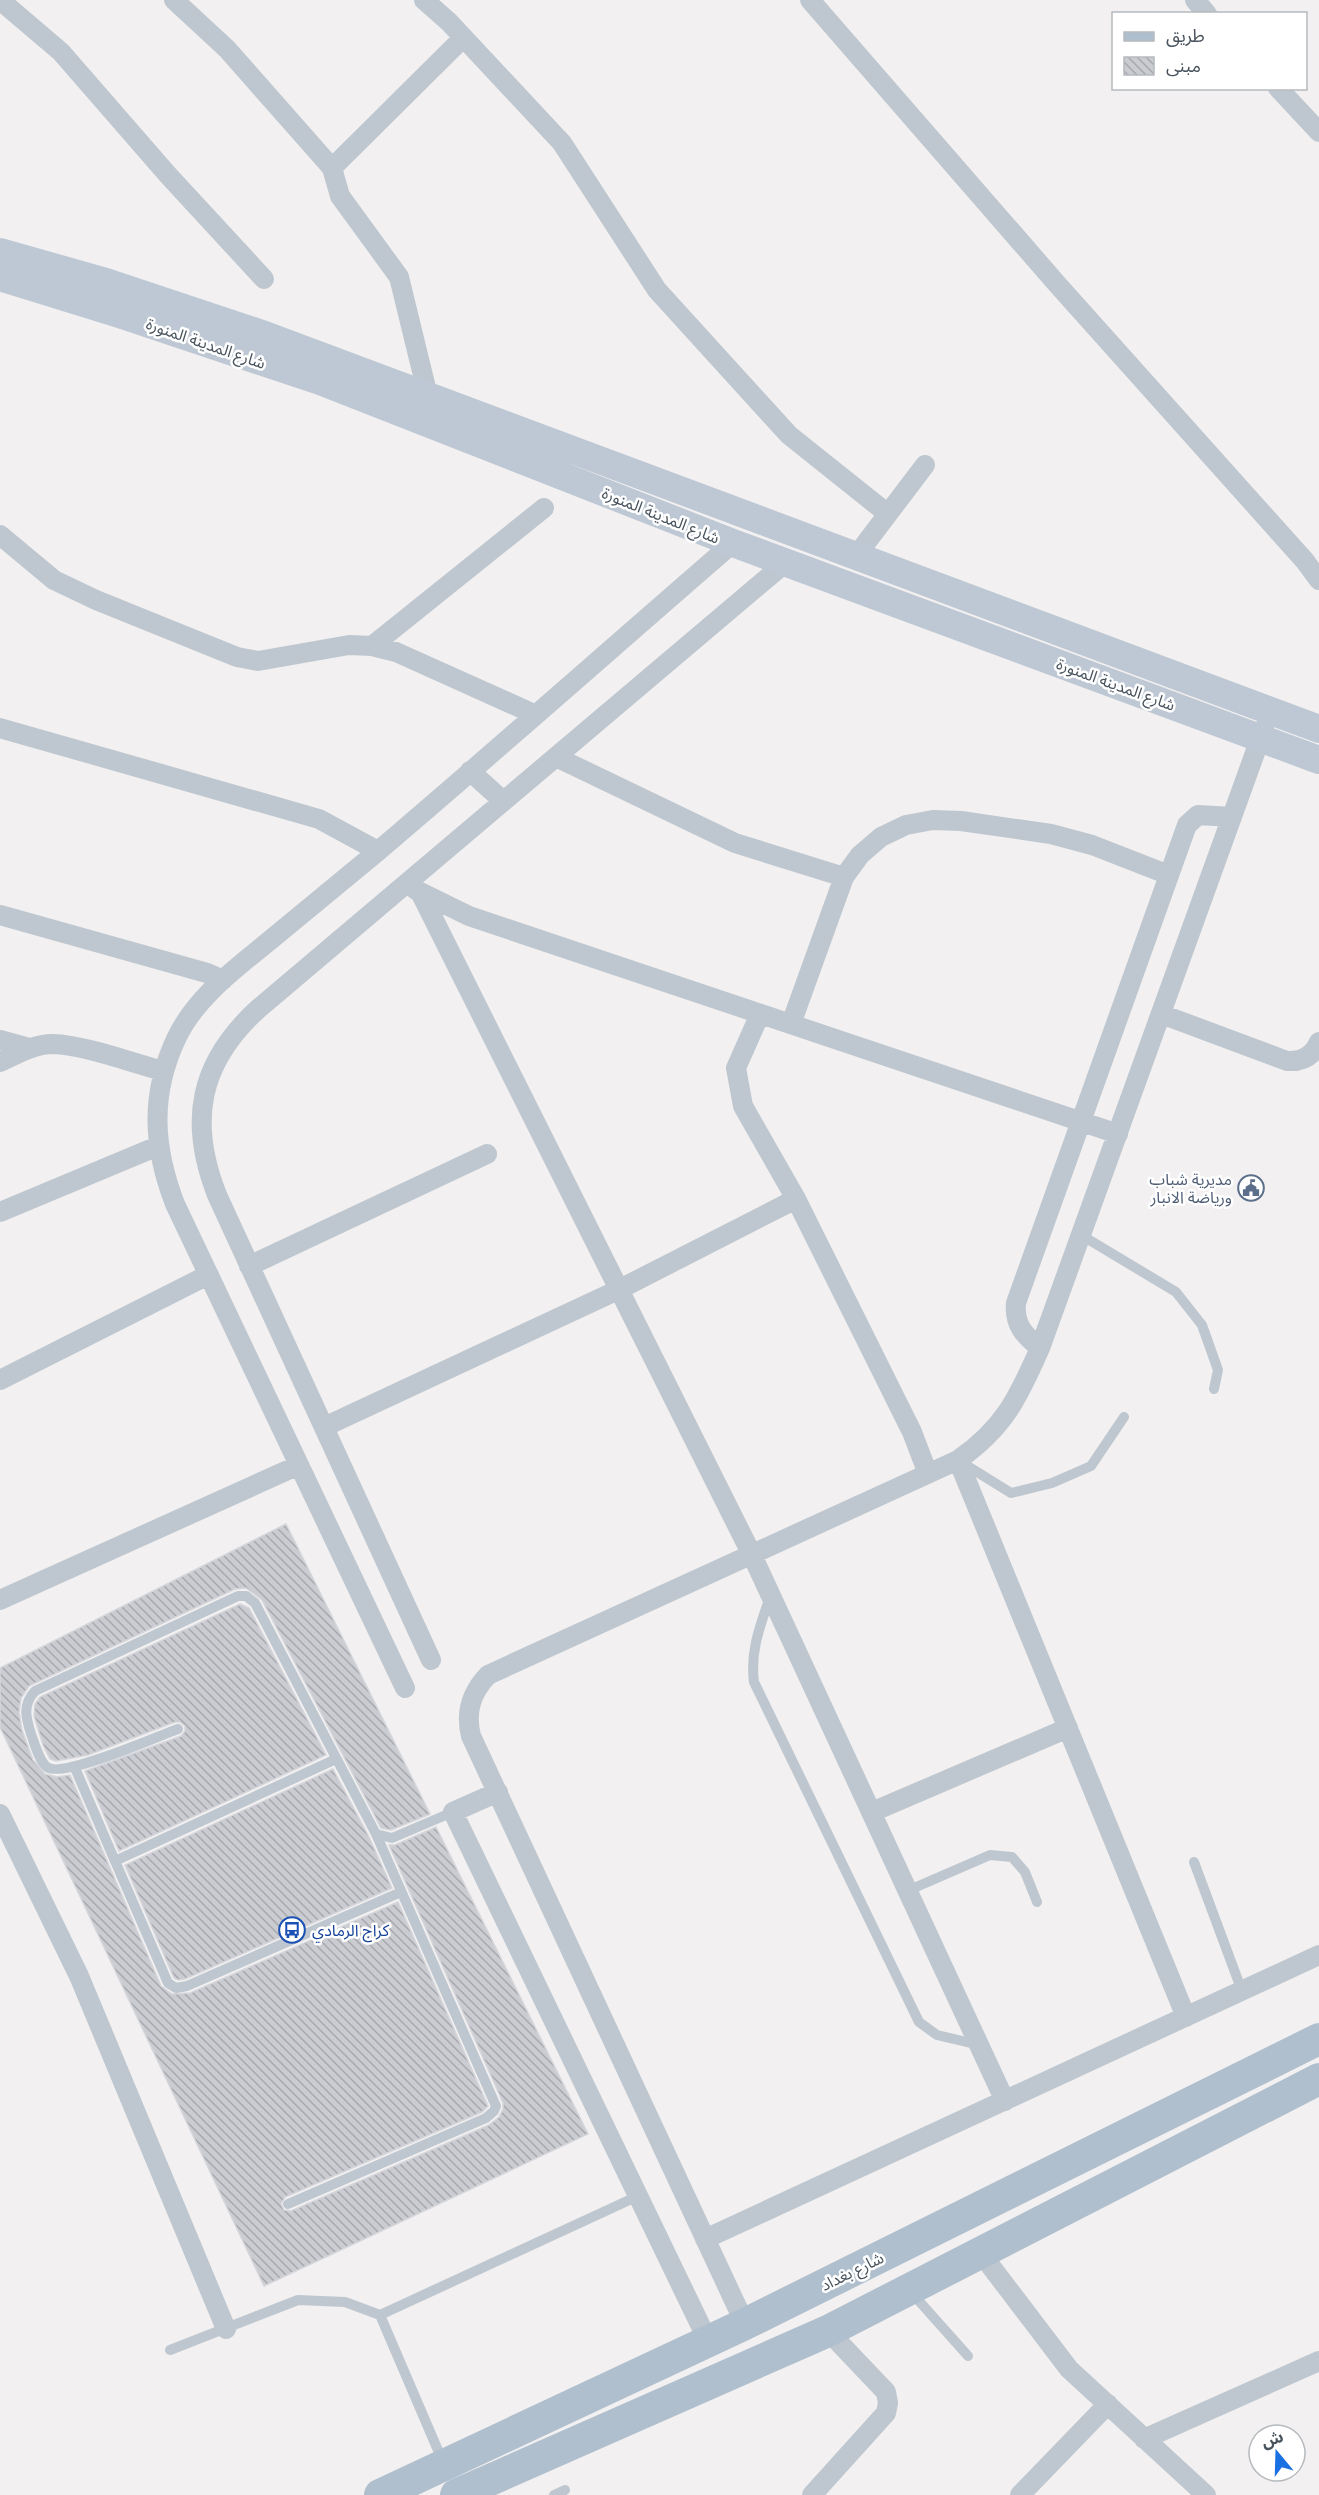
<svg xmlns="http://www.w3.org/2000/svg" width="1319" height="2495" viewBox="0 0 1319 2495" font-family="Roboto,'Noto Sans Arabic',sans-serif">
<defs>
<pattern id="building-back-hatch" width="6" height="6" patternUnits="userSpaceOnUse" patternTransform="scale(1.5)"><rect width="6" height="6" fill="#caccd2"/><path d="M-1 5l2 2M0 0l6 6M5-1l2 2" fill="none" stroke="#a6a8ae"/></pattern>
</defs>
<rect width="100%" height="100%" fill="#f2f0f0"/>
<path fill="url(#building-back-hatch)" stroke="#d4d6db" stroke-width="1.5" d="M286 1524 430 1814 391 1830 381 1828 262 1600 246 1588 235 1589 29 1686 21 1698 19 1712 22 1730 33 1760 45 1774 57 1777 70 1775 161 1986 172 1994 190 1993 398 1902 488 2106 482 2112 285 2197 281 2204 284 2210 291 2211 489 2125 499 2117 503 2109V2103L389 1845H395L436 1827 588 2134 264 2286 0 1727V1668Z
M240 1604 249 1608 326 1755 119 1851 85 1771 181 1736 185 1731V1726L180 1722H175L88 1755 56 1761 50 1759 43 1745 34 1716 35 1704 40 1697Z
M333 1769 369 1837 392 1888 185 1979 178 1980 174 1978 125 1865Z"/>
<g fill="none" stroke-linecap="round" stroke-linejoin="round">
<path stroke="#bec7cf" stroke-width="10" d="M1081 1235 1176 1292 1202 1325 1218 1370 1214 1389
M961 1462 1011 1493 1052 1483 1091 1466 1124 1417
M770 1597C760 1626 750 1651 754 1682L919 2022 937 2035 979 2045
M178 1729C158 1736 62 1779 47 1767 39 1761 35 1744 31 1734 26 1718 22 1705 35 1691L238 1596H246L255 1603 376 1834 392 1838 453 1812
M75 1768 115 1861 336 1759
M115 1861 168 1983 176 1988 187 1986 401 1892
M1194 1862 1242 1991
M907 1891 990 1855 1012 1857 1025 1872 1037 1902
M288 2204 486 2118 494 2111 496 2106 376 1834
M911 2292 968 2356
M380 2315 638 2196
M170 2350 298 2300 345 2302 380 2315 443 2462
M554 2495 565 2490"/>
<path stroke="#bec7cf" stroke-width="20" d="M0 0 61 52 168 175 264 279
M174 0 227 49 332 168
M424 0 449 22 562 143 657 290 789 435 888 514
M810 0 1057 284 1305 561 1319 580
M1195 0 1207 14
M1278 88 1319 132
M428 396 399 277 340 196 332 168 463 38
M0 535 54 580 96 600 237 657 258 661 349 645 372 646 396 652 534 714
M856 556 925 465
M372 646 544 508
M0 728 319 819 378 851
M556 757 735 843 844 877
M470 771 503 801
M416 890 469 916 1118 1134
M420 892 752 1555 1005 2101
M0 915 207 973 223 980
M760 1014 736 1068 743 1106 796 1199 912 1432 928 1474
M1161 1014 1287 1061C1302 1062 1313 1056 1319 1042
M791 1024 844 877 860 855 881 837 906 825 933 820 961 821 1051 834 1092 845 1169 875
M0 1040 29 1048
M0 1062C17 1054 34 1044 53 1044 85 1045 132 1063 163 1071
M0 1212 158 1146
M249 1266 487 1154
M1040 1348C1024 1335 1014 1325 1016 1303L1187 825 1198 815 1232 817
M0 1380 208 1275
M324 1427 618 1290 796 1199
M958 1460 1186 2017
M0 1600 299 1465
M431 1660 217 1195C188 1121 199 1063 258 1009L785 563
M405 1688 175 1204C153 1147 150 1095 176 1039 196 996 239 966 274 937 309 908 343 880 377 852 497 750 614 646 733 543
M498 1792 453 1812 708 2341
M872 1812 1068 1728
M0 1814 79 1976 226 2329
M705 2239 1319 1955
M980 2252 1069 2369 1206 2495
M745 2324 471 1736C465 1712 471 1693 488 1675L958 1460C1004 1428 1018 1398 1040 1348L1264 728
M1144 2439 1319 2361
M812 2495 886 2413 888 2403 886 2392 828 2331
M1020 2495 1108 2404"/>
<path stroke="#bec8d4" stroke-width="28" d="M0 252 106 282 265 335 1319 729
M0 277 119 314 320 381 733 543 1319 760"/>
<path stroke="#b0bfce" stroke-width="32" d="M380 2495 745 2324 1319 2039
M456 2495 828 2331 1319 2079"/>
</g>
<defs>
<g id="civic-ring" transform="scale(1.35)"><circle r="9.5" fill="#fff" stroke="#5c6f8a" stroke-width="1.5"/><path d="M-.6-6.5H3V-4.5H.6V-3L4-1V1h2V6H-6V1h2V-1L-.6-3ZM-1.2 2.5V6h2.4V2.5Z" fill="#5c6f8a"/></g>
<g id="bus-ring" transform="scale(1.35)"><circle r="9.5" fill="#fff" stroke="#1a4fb4" stroke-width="1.5"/><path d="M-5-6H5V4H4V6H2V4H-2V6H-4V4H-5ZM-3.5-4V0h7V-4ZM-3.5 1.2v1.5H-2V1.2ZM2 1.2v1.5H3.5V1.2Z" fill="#1a4fb4"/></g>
</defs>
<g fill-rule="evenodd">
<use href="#civic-ring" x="1251" y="1188"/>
<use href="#bus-ring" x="292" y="1930"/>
</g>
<g text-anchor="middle" stroke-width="5" stroke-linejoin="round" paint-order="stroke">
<g font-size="16" fill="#48535d" stroke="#fff">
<text transform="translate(206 343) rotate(19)" y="6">شارع المدينة المنورة</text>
<text transform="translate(661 515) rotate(22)" y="6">شارع المدينة المنورة</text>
<text transform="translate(1116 684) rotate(20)" y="6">شارع المدينة المنورة</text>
<text transform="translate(852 2271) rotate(-26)" y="6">شارع بغداد</text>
</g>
<g font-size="16" fill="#4e5e75" stroke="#fff" text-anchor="end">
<text x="1232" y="1185">مديرية شباب<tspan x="1232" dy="18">ورياضة الانبار</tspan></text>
</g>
<g font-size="16" fill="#164399" stroke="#fff" text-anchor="start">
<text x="312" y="1936">كراج الرمادي</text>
</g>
</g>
<rect x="1112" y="12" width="195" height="78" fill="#ffffff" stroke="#b6babe" stroke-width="1.5"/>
<rect x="1124" y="32" width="30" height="9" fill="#b0bfce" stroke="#b6babe" stroke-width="1.5"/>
<text x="1166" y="42" font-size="18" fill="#48535d">طريق</text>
<rect x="1124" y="57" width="30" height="18" fill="url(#building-back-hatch)" stroke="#b6babe" stroke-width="1.5"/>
<text x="1166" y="72" font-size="18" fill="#48535d">مبنى</text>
<g transform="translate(1277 2453) rotate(341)"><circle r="28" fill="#ffffff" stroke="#b6babe" stroke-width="1.5"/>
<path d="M0-4.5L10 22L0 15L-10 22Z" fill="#1970e3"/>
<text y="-9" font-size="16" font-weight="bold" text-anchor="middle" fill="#48535d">ش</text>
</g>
</svg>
